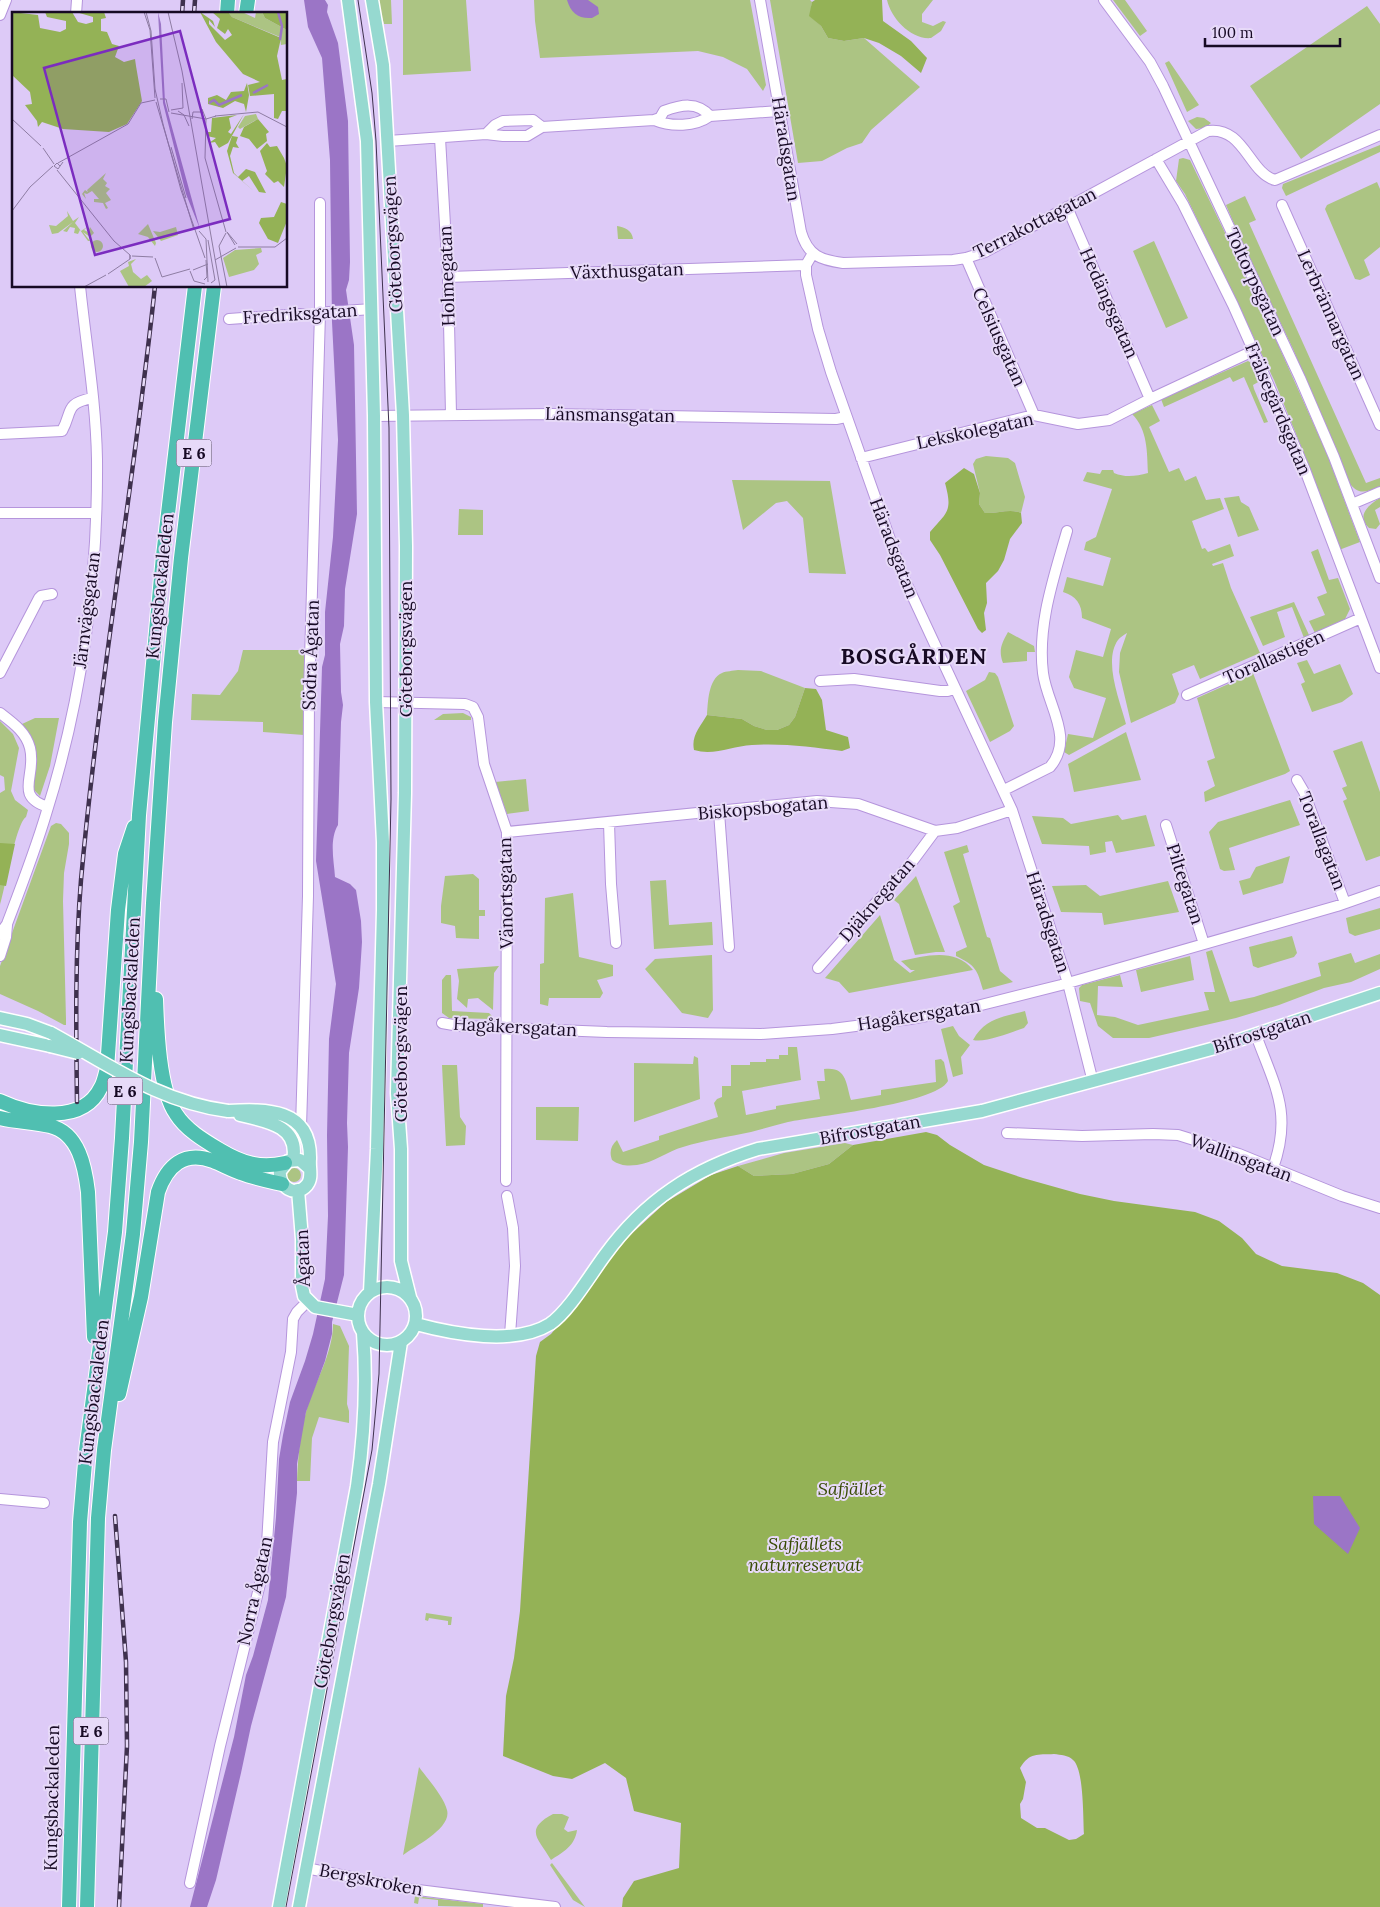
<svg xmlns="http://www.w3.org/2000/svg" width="1380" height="1907" viewBox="0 0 1380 1907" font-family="Lora,serif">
<rect width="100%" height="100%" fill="#ddcaf7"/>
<path fill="#acc483" d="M377 0H391L392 24H384Z
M403 0H466L471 71 403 75Z
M534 0H750L766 85 763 91 747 69 723 57 698 51 540 58 535 21Z
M770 0H810L812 2 810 16 821 26 828 38 844 41 864 38 920 87 871 130 862 143 847 148 822 161 798 163Z
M887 0H933L922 14V22L933 26 943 21 946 22 941 31 931 38C911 40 891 18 887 0Z
M1113 0H1125L1147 31 1140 36Z
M1367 6 1380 24V104L1301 159 1250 86Z
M1169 61 1199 105 1187 112 1165 63Z
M1197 117 1204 118 1211 123 1205 128 1196 129 1188 121Z
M1380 145V152L1286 196 1282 188 1283 184Z
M1183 158 1190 160 1268 322 1327 454 1360 542 1339 550 1309 466 1274 380 1185 194 1176 181 1179 159Z
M1377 182 1380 189V247L1364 260 1370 275 1360 280 1355 279 1325 209 1327 205Z
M1245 196 1256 220 1249 223 1366 483 1380 478V487C1365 492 1358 496 1348 481L1293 349 1242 243 1226 205Z
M617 226C624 227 632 230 633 239H618Z
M1154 241 1188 318 1166 328 1133 251Z
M1248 361 1253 364 1260 381 1253 385 1254 389 1268 422 1264 423 1244 377 1233 382 1230 377 1164 407 1161 399Z
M1152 405 1160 421 1149 427 1169 472 1179 468 1185 481 1196 476 1206 500 1220 498 1224 509 1192 521 1202 549 1205 548 1208 552 1230 544 1234 556 1212 564 1213 566 1223 563 1231 588 1260 653 1200 679 1194 665 1172 674 1179 694 1175 703 1131 723 1119 672 1120 653 1127 633C1124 635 1120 637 1118 640 1103 661 1120 701 1126 724L1069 755 1064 752 1068 734 1093 738 1106 698 1074 688 1069 677 1076 650 1103 657 1111 629 1082 618C1082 604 1076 596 1063 592L1067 577 1103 586 1111 558 1084 550 1086 542 1096 537 1112 489 1083 481 1087 472 1100 474 1102 470H1113L1114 473C1126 478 1136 476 1148 473 1147 452 1148 430 1132 414Z
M986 456 1008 458 1015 463 1025 497 1021 513C1009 508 998 514 985 513L979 504 980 493 973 464 976 459Z
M732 480 830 481 846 574 809 573 803 518 787 501 776 503 743 530Z
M1239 496 1241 502 1249 507 1259 530 1238 537 1224 498Z
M1380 498V507L1375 510 1380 524 1376 529 1369 528C1356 516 1368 505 1380 498Z
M459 509 483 510V535H458Z
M1318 549 1329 580 1338 578 1350 609 1345 619 1315 633 1309 621 1325 615 1317 597 1327 593 1311 552Z
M1294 602 1309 635 1304 638 1292 607 1277 612 1285 637 1263 646 1250 617Z
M1008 632 1034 646 1035 652H1027V661L1003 663C998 650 1002 643 1008 632Z
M243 650H306L304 735 263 732V722L191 720 192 694 220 695 238 671Z
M1307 660 1314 674 1340 664 1353 694 1342 702 1312 712 1301 684 1305 682 1297 663Z
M738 670 761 671 805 688 795 717 789 725 777 730H767L754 726 742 719 707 715C708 703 708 679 722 673 726 671 733 671 738 670Z
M989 672 995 673 998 677 1014 726 1010 731 990 742 966 691 985 680Z
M1253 673 1290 771 1285 774 1205 802 1204 792 1215 786 1207 761 1215 758 1197 698Z
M463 713 471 717V720H434L443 714Z
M35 718H59L50 766 40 796 32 788C37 758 37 751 22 724Z
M0 721 13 734 19 748 11 791 15 800 28 810 26 817C16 823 5 889 0 905V793L5 790 4 777 0 775Z
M1126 732 1141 780 1074 792 1068 764Z
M1362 741 1380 792V856L1366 861 1343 801 1347 799 1342 788 1347 786 1333 751Z
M526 779 529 811 507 814 495 782Z
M1290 800 1300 825 1229 848 1235 870 1224 871 1220 869 1209 832 1218 822Z
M1118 815 1122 820 1146 815 1155 846 1116 853 1112 841 1105 842 1106 852 1090 855 1089 846 1042 844 1032 816 1063 818 1071 824Z
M56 823 61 824 69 833V844L64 873 63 901 66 1019V1025H64L38 1011 0 994V966L51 826Z
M967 845 969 852 963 854 987 937 990 938 1000 971 1013 982 983 990C977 969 976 966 956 956V952L967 947 953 906 960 902 944 852Z
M1290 856 1283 883 1243 895 1239 881 1250 878 1256 867Z
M473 874 479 879V910H485V916H479V939L456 938 455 926 441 923V906L445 876Z
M916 876 945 952H936L915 955 899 904 894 900Z
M666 880 669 925 712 922 713 945 654 949 650 881Z
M1168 881 1179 912 1104 925 1102 913 1061 912 1052 886 1086 885 1100 896Z
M573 893 579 957 613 965V976L597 980 603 993 600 998H549L548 1006 540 1004V964L544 963 545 898Z
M1380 908V929L1355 936 1349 933 1346 918Z
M880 915 894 960 910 973 915 970H911L901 961C925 956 955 947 973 970L849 993 839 982 825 978Z
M1292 936 1297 953 1294 957 1258 968 1253 966 1249 947Z
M1212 950 1230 1002 1254 997 1321 976 1318 963 1351 953 1355 963 1380 954V969L1351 982 1324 988 1279 1005 1236 1018 1149 1038H1113L1098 1026 1090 1003 1080 1001 1079 988 1082 985 1120 975 1123 987 1098 986 1097 1015 1115 1017 1138 1025 1209 1010 1204 992H1215L1206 952Z
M712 955 713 1010 708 1018 682 1013 645 969 655 959Z
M1190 956 1194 980 1141 992 1136 970Z
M499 966 494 973 493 1010 478 998 468 999 467 1008 457 999 459 981 457 969Z
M446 975H451L452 1011 489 1013 492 1016V1019L449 1018 442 1013V980Z
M1025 1011 1028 1023 1024 1028C1011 1032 986 1043 973 1040 985 1018 1003 1017 1025 1011Z
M953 1026 959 1036 970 1045 961 1057 963 1074 953 1077 941 1029Z
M788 1047H797L801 1080 742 1091 746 1115 776 1109V1106L820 1099 817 1081H825L824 1069C847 1066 846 1084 851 1100L881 1095V1090L936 1082 935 1060 941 1059 944 1062 948 1081C936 1104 816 1116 788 1122 775 1125 763 1129 751 1132 728 1137 705 1140 683 1147 668 1151 653 1163 637 1165 628 1166 620 1166 612 1160 609 1151 611 1146 617 1140L623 1152 659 1140V1136L718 1117 714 1103 717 1099 722 1097V1086H731V1065H750V1062H766V1059H779V1055H788Z
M694 1056 698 1058 700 1099 634 1122V1063L693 1064Z
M442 1065H457L460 1117 466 1126 465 1145 446 1146Z
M536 1107H579L578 1141 536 1140Z
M845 1143 853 1145 829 1164 792 1174 754 1176 738 1166 784 1153Z
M287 1175a7 7 0 1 1 14 0a7 7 0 1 1-14 0Z
M333 1324 340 1326 349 1346 347 1404 349 1411V1423L319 1417 312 1438 310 1481H297C298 1458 300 1434 306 1412 314 1383 333 1354 333 1324Z
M426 1613 452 1617 451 1625H448V1621L429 1618 428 1621 425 1620Z
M419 1767C427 1778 444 1797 447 1810 452 1828 415 1846 403 1855Z
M553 1814H562L569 1817 564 1829 568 1832 577 1830C575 1846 563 1852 551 1860 539 1839 523 1830 553 1814Z
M552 1863 585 1907 573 1900 550 1865Z
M415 1896 483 1904V1907L438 1906V1900L419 1898 418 1904 414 1903Z"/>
<path fill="#94b256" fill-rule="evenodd" d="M815 0H882L883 21 911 41 927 58 921 73 901 56 879 43 864 38 844 41 828 38 821 26 809 16 812 2Z
M964 468 974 474 980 493 979 504 985 513C998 514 1009 508 1021 513L1022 523 1010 539 1004 560 998 571 986 583 987 603 984 613 986 630 982 633 978 629 940 555 930 540V532C947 512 953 512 945 483Z
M805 688 816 689 822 700 826 730 848 737 850 748 842 751C813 747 782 743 752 745 732 746 714 756 694 750 691 736 700 727 707 715L742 719 754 726 767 730H777L789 725 795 717Z
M0 843 15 844 6 886 0 885Z
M926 1132 937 1135 950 1145 984 1165 1023 1178 1080 1194 1114 1201 1195 1212 1219 1221 1242 1238 1256 1254 1282 1266 1337 1273 1363 1283 1380 1295V1907H622L623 1898 634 1881 679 1868 681 1823 634 1811 626 1778 605 1763 572 1779 553 1776 503 1756 506 1696 514 1658 520 1611 536 1356 540 1342 551 1334 568 1314 627 1238 666 1202 711 1175 738 1166 754 1176 792 1174 829 1164 853 1145ZM1054 1754C1061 1755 1068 1755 1073 1760 1084 1769 1083 1818 1084 1834L1076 1839 1069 1840 1045 1828H1037L1021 1818 1020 1804 1023 1799 1026 1782 1020 1768C1030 1752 1037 1755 1054 1754Z"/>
<path fill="#9b75c6" d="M304 0H325L328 5 327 12 338 43 348 121 350 262 349 280 346 290 354 345 357 514 345 589 344 626 340 644 341 692 343 705 341 722 338 825C329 840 334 861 335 877L350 884 356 890 361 921 362 942 359 988 349 1053 347 1123 348 1147 344 1275 332 1322V1334L325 1361 306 1412 302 1435 297 1464V1493L286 1597 251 1726 241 1773 216 1880 207 1907H190L234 1737 246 1675 253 1656 268 1600 276 1517 279 1459 283 1435 290 1402 305 1361 313 1334 325 1279 328 1216 327 1135 329 1039 336 984 316 861 322 667 325 655V612L333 537 338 440 332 322 330 160 322 58 308 27Z
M567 0H588L598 7 599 14 592 18C578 19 571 13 567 0Z
M1313 1496H1340L1360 1528 1348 1554 1314 1524Z"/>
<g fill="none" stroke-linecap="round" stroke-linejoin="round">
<g stroke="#b595dc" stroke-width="12">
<path id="minor" d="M760 0 801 232C808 256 821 260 843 263L953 260 966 258 985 252 1208 131C1244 126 1249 173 1275 180L1380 135
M1104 0 1150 62 1163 86 1300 378 1334 457 1380 578
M76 14 77 0
M0 15 6 0
M654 120C671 127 695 127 710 116L779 111
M486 134 495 125 503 121 533 120 542 127
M440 138 448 277 451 414
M388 141 486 134 503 136H527L542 127 654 120 660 118 664 111C681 105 697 101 710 116
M1156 159 1183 204 1233 305 1262 370 1305 470 1380 668
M1282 205 1380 425
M1067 207 1150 399
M813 253 806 265V275L818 329 831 372 903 576 1012 810 1068 983 1093 1082
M966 258 1034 415
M448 277 806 265
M229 319 372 309
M374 416 551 414 836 419 846 417
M0 434 62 431C73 411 64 404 92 398
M861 458 1034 415 1078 424 1109 420 1150 399 1253 351
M1352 504 1380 492
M0 513H96
M0 673 39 598 41 596 52 594
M820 681 854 679 940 691H948L955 688
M1187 695 1361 618
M376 702 465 704 473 707 478 717 484 764 507 832 506 1181
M0 713C13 723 26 732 30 748 37 776 13 796 48 807
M1297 780 1304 792 1345 903
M1004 790 1050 767C1075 738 1047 705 1043 673 1037 625 1054 577 1067 531
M719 812 729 947
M609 823 611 884 616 943
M1166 825 1204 944
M507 832 817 801 858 804 935 831 957 828 1012 810
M0 934 7 924C21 887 35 851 46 814 82 700 98 578 97 459 96 402 86 344 80 286
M0 956 6 937 7 925
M818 968 912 862 935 831
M442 1023 459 1026 607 1032 761 1034 832 1029 910 1019 961 1010 1061 985 1337 906 1380 891
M1256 1035C1274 1085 1293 1112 1273 1168
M301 1127 308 896 309 694 320 313V203
M1007 1133 1082 1136 1153 1134 1178 1135 1239 1154 1342 1196 1380 1208
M507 1196 513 1228 515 1266 510 1335
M0 1499 44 1503
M306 1868 410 1889 555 1907
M190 1883 220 1746 260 1584 267 1544 273 1442 291 1352 293 1319 297 1312 308 1301"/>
</g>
<g stroke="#fff" stroke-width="15">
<path id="major" d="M348 0 367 141 374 416 376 702 383 842V910L377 1149 370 1292
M372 0 383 65 403 415 406 546 405 793 397 1093 401 1149V1261L410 1297
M0 1018 27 1024 51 1033
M0 1035 50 1046
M228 1111C266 1109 311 1108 310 1159 309 1168 313 1178 307 1185 295 1199 278 1186 280 1171L288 1161 300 1160 309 1168
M240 1115C266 1121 300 1126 293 1160
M298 1190 302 1239V1286L304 1296 315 1307 358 1315
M358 1316a29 29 0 1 1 58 0a29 29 0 1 1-58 0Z
M416 1324C453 1334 515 1346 550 1324 569 1311 590 1275 605 1255 645 1200 693 1169 758 1149L982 1111 1215 1048 1380 993
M279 1907 357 1486C364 1437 367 1382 363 1333
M299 1907 379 1484 401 1342"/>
</g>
<g stroke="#fff" stroke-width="16">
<path id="highway" d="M227 14 228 0
M246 14 248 0
M156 999C157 1029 159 1090 176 1114 186 1130 205 1141 220 1150 242 1163 260 1169 285 1163
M0 1101C30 1115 83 1125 101 1087 104 1082 105 1075 107 1069L118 910 125 854 134 827
M0 1118C16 1122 34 1122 50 1126 79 1133 85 1167 88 1192L94 1337
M119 1394 141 1297 158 1192C167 1166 184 1150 213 1161 223 1165 232 1170 241 1173 254 1178 269 1181 282 1184
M69 1907 80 1522 86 1451 115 1232 122 1138 139 815 163 556 195 286
M87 1907 98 1518 104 1450 133 1234 141 1142 153 903 165 722 181 558 214 286"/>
</g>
<use href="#minor" stroke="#fff" stroke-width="10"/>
<use href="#major" stroke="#96d9d0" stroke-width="12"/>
<use href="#highway" stroke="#50bfb1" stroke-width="14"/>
<path stroke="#3f314e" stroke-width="1" d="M286 1907 372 1450 379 1374 391 799 389 428 376 141 372 93 358 0"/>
<g stroke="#3f314e" stroke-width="4.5">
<path id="rail" d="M182 14 183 0
M194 14 195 0
M77 1102C76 1028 75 954 81 880 99 681 134 484 155 286
M115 1516 126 1662 127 1746 119 1907"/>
</g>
<use href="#rail" stroke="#e7daf8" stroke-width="2.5" stroke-dasharray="8" stroke-linecap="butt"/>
<g stroke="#fff" stroke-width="15" stroke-linecap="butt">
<path id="major-bridge" d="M51 1033C110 1065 159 1102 228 1111
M50 1046 78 1053"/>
</g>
<use href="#major-bridge" stroke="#96d9d0" stroke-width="12"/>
</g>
<g text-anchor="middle" stroke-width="4" stroke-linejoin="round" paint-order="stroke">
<g fill="#e7daf8" stroke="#554864" stroke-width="1">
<rect x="176.5" y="439.5" width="35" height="27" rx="4"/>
<rect x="107.5" y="1077.5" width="35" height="27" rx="4"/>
<rect x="73.5" y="1717.5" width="35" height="27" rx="4"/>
</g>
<g font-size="16" font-weight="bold" fill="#170a24">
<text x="194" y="459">E 6</text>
<text x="125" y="1097">E 6</text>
<text x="91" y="1737">E 6</text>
</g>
<g font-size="18" fill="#170a24" stroke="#e7daf8">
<text transform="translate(786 149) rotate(81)" y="6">Häradsgatan</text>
<text transform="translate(1035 223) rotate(-27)" y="6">Terrakottagatan</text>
<text transform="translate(393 244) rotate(-93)" y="6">Göteborgsvägen</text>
<text transform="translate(627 271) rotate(-2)" y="6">Växthusgatan</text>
<text transform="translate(447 276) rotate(-92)" y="6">Holmegatan</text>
<text transform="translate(1255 282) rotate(65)" y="6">Toltorpsgatan</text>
<text transform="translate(1109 303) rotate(66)" y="6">Hedängsgatan</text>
<text transform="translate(300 314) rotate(-4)" y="6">Fredriksgatan</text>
<text transform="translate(1331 315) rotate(66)" y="6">Lerbrännargatan</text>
<text transform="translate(999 337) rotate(66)" y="6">Celsiusgatan</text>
<text transform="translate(1278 409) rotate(67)" y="6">Frälsegårdsgatan</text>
<text transform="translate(610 415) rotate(1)" y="6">Länsmansgatan</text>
<text transform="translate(975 431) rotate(-12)" y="6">Lekskolegatan</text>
<text transform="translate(894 548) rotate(69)" y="6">Häradsgatan</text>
<text transform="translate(160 586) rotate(-84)" y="6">Kungsbackaleden</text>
<text transform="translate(87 610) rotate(-83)" y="6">Järnvägsgatan</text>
<text transform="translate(406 649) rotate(-90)" y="6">Göteborgsvägen</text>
<text transform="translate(311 655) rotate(-88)" y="6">Södra Ågatan</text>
<text transform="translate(1274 657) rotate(-24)" y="6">Torallastigen</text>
<text transform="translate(763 808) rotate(-5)" y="6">Biskopsbogatan</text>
<text transform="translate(1322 841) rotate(69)" y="6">Torallagatan</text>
<text transform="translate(1185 884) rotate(72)" y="6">Piltegatan</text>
<text transform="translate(506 893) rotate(-91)" y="6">Vänortsgatan</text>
<text transform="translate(877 900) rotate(-49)" y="6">Djäknegatan</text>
<text transform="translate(1048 922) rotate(72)" y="6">Häradsgatan</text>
<text transform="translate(130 990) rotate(-87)" y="6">Kungsbackaleden</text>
<text transform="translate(919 1015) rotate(-9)" y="6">Hagåkersgatan</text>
<text transform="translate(515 1027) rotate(3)" y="6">Hagåkersgatan</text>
<text transform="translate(1262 1032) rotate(-18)" y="6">Bifrostgatan</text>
<text transform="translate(401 1054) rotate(-90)" y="6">Göteborgsvägen</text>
<text transform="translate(870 1130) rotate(-10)" y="6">Bifrostgatan</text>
<text transform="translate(1241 1158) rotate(20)" y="6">Wallinsgatan</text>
<text transform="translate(303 1258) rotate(-92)" y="6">Ågatan</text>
<text transform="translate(94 1392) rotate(-83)" y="6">Kungsbackaleden</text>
<text transform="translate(255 1591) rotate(-78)" y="6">Norra Ågatan</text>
<text transform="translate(332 1621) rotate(-80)" y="6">Göteborgsvägen</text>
<text transform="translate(52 1798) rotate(-89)" y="6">Kungsbackaleden</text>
<text transform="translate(371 1880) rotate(11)" y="6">Bergskroken</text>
</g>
<g font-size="18" font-style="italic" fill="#384b04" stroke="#e7daf8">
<text x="851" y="1495">Safjället</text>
<text x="805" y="1550">Safjällets<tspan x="805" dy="21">naturreservat</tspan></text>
</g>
<g font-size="22" font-weight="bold" letter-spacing="1" fill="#170a24" stroke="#e7daf8">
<text x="914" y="664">BOSGÅRDEN</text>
</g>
</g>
<g transform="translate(12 12)">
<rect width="275" height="275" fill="#ddcaf7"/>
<path d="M216 0H230L243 6 244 0H250L253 6 275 18V32L269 33 268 25 220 5ZM244 102 246 107 228 117 226 115 233 104ZM94 161 91 167 95 171 93 174 98 177 94 181 99 188 93 191 96 196 94 197 91 191 82 190V187H87L80 179 75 182 72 181 74 187 70 182 73 178 76 180 75 178ZM55 199 61 209 67 205 63 211 69 219 75 215 72 218 76 220 78 215 82 221 78 225 71 220 78 229 87 222 78 229H76L68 218 66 222 62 221 63 216 58 215 55 220 51 219 61 210 46 221 40 222 37 213 44 214 56 204ZM136 212 144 231 143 234 136 225 126 222ZM164 215 166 223 149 229 141 219 148 220ZM79 234a6 6 0 1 1 12 0a6 6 0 1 1-12 0ZM249 236 250 240 244 243 247 252 242 258 217 265 211 246 223 238ZM124 247 119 252 121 260 129 267 135 263 140 269 132 275H117L108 259 117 254 116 250Z" fill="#acc483"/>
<path d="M0 0 26 3 28 16 48 20 54 17V9L35 5 33 0H60L66 10 74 12 81 10V5L64 0H92L94 6 89 7V19L95 20 100 32 107 34 103 45 112 50 123 47 124 54 130 89 115 112 97 120 51 117 30 110 26 115 25 109 13 93 20 92 18 80 0 63ZM188 0 201 9 203 15 197 8V12L213 28 220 23 216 17 213 22 205 16 208 7 200 0H216L220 5 269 26 265 44 270 68 275 67V99H270L266 107 262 106V82L238 84 236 73 248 70 231 62 204 30ZM250 0H275V18L253 6ZM235 71 237 83 234 100 232 92 223 89 211 96 196 92V86L205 83 214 88 219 80 232 79ZM232 102 216 131 207 136 203 130 197 131 204 126 195 124 194 120H199L200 106 225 103 217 106 219 116 216 120 219 122ZM246 107 257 120 254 122 255 129 245 137 237 127 228 124 232 115ZM220 124 226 125 224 131 227 136 221 135 218 144 222 161 226 165 234 157 243 160 254 181 247 180 237 164 230 169 243 180 221 161 215 139ZM255 131 258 135 265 134 272 146 275 154 272 175 266 169 262 171 253 162 255 159 248 139ZM269 190 275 192V209L266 231 256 227 247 211 249 206 262 205Z" fill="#94b256"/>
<path d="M146 0 149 12 153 90 188 217 174 182 151 91Z" fill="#9b75c6"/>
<path fill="none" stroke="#9b75c6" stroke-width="2.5" d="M266 0 270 14 268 28M241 81 256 73M197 91 202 88 207 93 230 83"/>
<path fill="none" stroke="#8e7da3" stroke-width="1" d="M132 0 138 18 143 86M134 0 139 19 143 77 151 112 169 178 193 246M156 0 170 59 208 275M148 87H154L157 100M144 90 182 218M159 98 171 96 170 71M166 99 172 103 177 114M159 101 194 107 190 97M203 104 246 100 275 115M204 104 194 107 193 146 214 220M0 107 29 134M180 107 181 100H191M159 135 174 186M31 136 42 152M46 151 116 112 129 91 143 88M48 154 45 151 42 154 46 157 51 150M45 158 102 229 118 243M0 199 18 175 41 154M187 219 194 227 196 270M214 221 207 234 215 275M196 228 203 268 199 271M223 233 215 220 225 232M226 235H263L275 226M120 244 141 245M143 246 150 265M203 248 224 236M181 258 196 252M178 259 182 269 193 272M96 262 118 247V243V247M150 265 178 257M192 268 195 265 194 248M72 275 94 263"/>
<path fill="#7b2cbf" fill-opacity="0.15" stroke="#7b2cbf" stroke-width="2.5" d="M168 19 218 207 83 243 32 56Z"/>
<rect width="275" height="275" fill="none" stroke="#170a24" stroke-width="2.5"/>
</g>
<path d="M1205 38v8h135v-8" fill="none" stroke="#170a24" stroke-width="2.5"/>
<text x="1212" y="38" font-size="15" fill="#170a24" stroke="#e7daf8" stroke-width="4" paint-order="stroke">100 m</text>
</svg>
